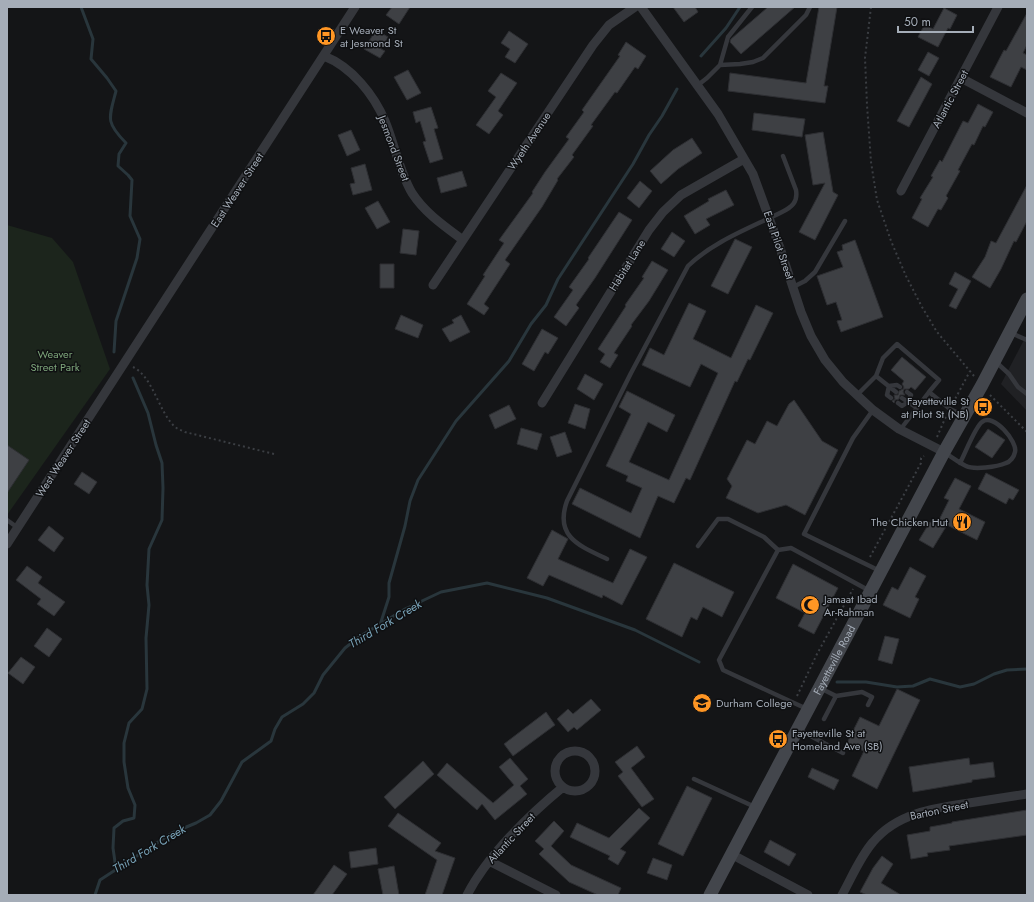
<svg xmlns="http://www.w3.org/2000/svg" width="1034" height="902" viewBox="0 0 1034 902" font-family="Jost,sans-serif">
<rect width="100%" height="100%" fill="#141517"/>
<path fill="#202124" d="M1027 334V411L1001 384Z"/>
<path fill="#1c251c" d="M7 225 52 238 73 262 110 369 7 515Z"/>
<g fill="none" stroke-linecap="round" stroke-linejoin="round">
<path stroke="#29363c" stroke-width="3" d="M81 7 93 39 91 59 107 78 116 91C109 118 105 122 126 143L119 154 118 166 128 175 132 180 130 216 140 239 137 258 116 321 114 352
M701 56 726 28 740 7
M380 625 389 597V583L405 526 410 501 418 480 456 421 509 361 531 324 546 305 558 279 633 164 649 135 662 116 677 89
M837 682H866L897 687 913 686 930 679 960 687 974 684 994 674 1007 670 1027 669
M116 869 113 848 114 828 123 821 134 818 135 805 128 788 124 762V743L129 723 142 709 147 689 146 638 149 605 147 585 149 549 162 520 163 488 162 463 156 445 148 413 133 378
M95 895 100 880 172 833 196 823 210 815 221 801 242 762 271 741 275 729 282 717 303 704 314 693 323 675 345 648 359 637 405 609 441 592 487 583 547 598 635 630 699 662"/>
</g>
<path fill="#3e4044" stroke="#2e2f33" d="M392 7H410L399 24 386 15Z
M673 7H695L698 12 684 22Z
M768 7H795L741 54 730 42 731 39Z
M819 7H837L824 86H828L825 103 728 91 730 73 806 83Z
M944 8 957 15 950 29 948 28 938 47 918 37 925 24 933 29Z
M1027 13V45L1023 53 1027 55V70L1021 67 1011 87 990 77 1004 50 1006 51Z
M376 30 388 37 381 49 385 51 380 58 364 49Z
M509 31 528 44 515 63 505 57 510 49 501 43Z
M626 42 646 56 638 69 635 67 617 93 615 92 591 125 593 126 572 155 574 157 557 179 558 180 542 207 505 260 510 264 484 304 489 308 484 315 467 304 485 276 483 275 504 243 499 240 533 193 532 192 545 172 569 139 566 137 584 112 582 110 620 56 618 55Z
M928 52 939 58 929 76 918 70Z
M408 70 421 93 407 100 394 77Z
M501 73 517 83 498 111 503 115 489 134 476 125 496 97 488 91Z
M921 77 932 84 909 127 897 121Z
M978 104 993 112 985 127 983 126 974 145 972 144 958 170 960 171 946 196 948 198 941 210 938 209 928 227 912 218 922 199 920 198 933 177 931 176 940 160 942 162 963 121 968 123Z
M431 107 438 128 434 129 443 159 430 163 423 142 426 141 420 121 416 123 413 112Z
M754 113 805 119 802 137 752 130Z
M351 130 360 150 347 156 338 135Z
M823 132 833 192 838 195 815 240 799 232 825 183 813 185 805 135Z
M692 138 702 153 678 169 661 184 650 171 673 150Z
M365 164 372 190 353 195 350 184 355 183 351 168Z
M462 171 467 186 441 193 437 178Z
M640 181 652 191 639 208 627 198Z
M1027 185V221L1016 242 1014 241 1001 269 990 288 972 277 985 257 991 241 996 243Z
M726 190 734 205 706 219 710 225 695 234 684 216 709 201 708 199Z
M378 201 390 222 377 229 365 208Z
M619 212 632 220 595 278 576 305 579 308 566 326 554 317 573 290 569 287 589 259 588 258Z
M403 229 419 231 416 255 400 253Z
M672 232 685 241 674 257 661 249Z
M735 239 752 247 728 294 711 286Z
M855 240 883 317 841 332 837 321 842 320 836 302 827 305 817 276 843 267 837 252 843 250 842 245Z
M652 261 668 270 649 301 631 325 632 326 614 353 618 355 610 368 600 362 605 354 598 349 626 306 625 305 644 278 642 277Z
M380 264H394V288H380Z
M955 272 971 281 956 309 949 306 958 289 949 284Z
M689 303 706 311 693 339 731 358 756 305 773 313 750 360 748 359 737 382 735 381 690 480 686 478 674 503 658 496 640 538 572 504 580 488 631 513 642 488 626 481 628 476 606 466 631 414 619 407 627 391 675 415 667 432 648 422 629 462 669 480 718 373 701 364 690 387 642 365 650 348 664 355Z
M401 315 423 325 418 338 395 329Z
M461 315 470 332 450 342 442 329 454 323 452 320Z
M542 329 558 338 548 354 545 352 534 371 522 364Z
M902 357 926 377 915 390 911 387 909 389H904L903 392 905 395H900L899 399 895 400 894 403 892 401 895 399 894 395H898L899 391 903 389 904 387 902 384 904 381 891 370Z
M585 374 603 384 594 400 577 389Z
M794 400 822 441 838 450 805 515 786 505 758 513 726 498 732 486 727 479 747 440 755 444 767 421 777 426 789 404Z
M575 404 590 409 585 429 568 423Z
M509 405 516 419 495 429 489 415Z
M521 428 542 434 537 450 517 444Z
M988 429 1005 440 992 458 975 447Z
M565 432 572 452 557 457 550 437Z
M7 445 29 460 7 493Z
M82 472 97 482 89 494 74 484Z
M986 473 1019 490 1013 500 1009 498 1006 504 978 489Z
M955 478 971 486 959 509 985 522 977 540 947 525 933 548 919 540 930 522 936 526 949 500 944 498Z
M49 526 64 538 54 552 38 540Z
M552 530 568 539 558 559 613 583 630 549 647 557 622 605 603 595 602 598 549 575 543 586 527 578Z
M674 563 734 592 722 617 703 607 697 620 691 617 682 637 646 619Z
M793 564 838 588 814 634 798 626 805 613 776 598Z
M27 566 42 577 38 583 65 602 54 616 37 604 41 599 16 580Z
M910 567 926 576 915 597 919 599 910 618 883 605 892 587 898 590Z
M47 628 62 639 49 657 34 646Z
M885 636 899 639 892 664 878 660Z
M21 657 35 667 23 684 8 673Z
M897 689 920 700 877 789 852 776 864 751 847 743 860 717 879 726Z
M591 699 601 710 577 730 574 727 568 732 557 719 568 709 573 714Z
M546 712 555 725 513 756 504 744Z
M637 746 645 757 631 768 654 799 642 807 618 776 623 772 615 762Z
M510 758 528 779 520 786 527 794 495 820 482 804 477 810 437 775 447 763 493 803 514 785 499 767Z
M969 758 970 765 993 762 995 777 972 780V782L913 792 909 767Z
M423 761 434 774 395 809 384 797Z
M812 768 839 780 834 790 808 777Z
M687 786 712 798 683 856 658 844Z
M639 808 650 818 620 849 626 852 618 865 608 859 610 856 570 837 577 823 609 838Z
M1027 810V835L949 846 950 850 927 853 928 856 911 859 907 835 930 831V827L952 823V822Z
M398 813 441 843 435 851 455 858 442 895H425L437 860 388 826Z
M554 821 564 831 551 846 571 865 621 888 618 895H598L569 882 539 854 544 849 535 841Z
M770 840 796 854 789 866 764 852Z
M376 848 378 864 351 868 349 852Z
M882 856 893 864 881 883 901 895H867L860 892 873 868Z
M653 858 672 865 667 880 647 873Z
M334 865 347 874 332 895H313Z
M394 866 399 895H383L378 869Z"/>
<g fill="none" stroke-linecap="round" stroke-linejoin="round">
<path stroke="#3b3e43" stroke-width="2" stroke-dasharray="2 3" stroke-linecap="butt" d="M871 7 865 58 867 105 871 162 877 200 891 241 906 276 922 307 937 332 974 376
M133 367C153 377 158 410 174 426 177 429 181 430 185 432L274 454
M990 395 1027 432
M953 403 970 371
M937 437 947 414
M870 557 921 463V458L924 456
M797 696 817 654 853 589"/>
<path stroke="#35373c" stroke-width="4.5" d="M720 65 740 64 753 62 763 58 806 15 810 7
M698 85 707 78 720 65 728 37 752 7
M793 287 805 281 815 272 845 221
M1011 333 1027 340
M996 362 1009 374 1018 387 1027 394
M876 376 896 392
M907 392 911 395 908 402 917 408
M857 395 876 376 883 358 897 344 939 380 929 392 950 409 963 415
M891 398 887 395 889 386 897 385 900 387
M898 403 902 406 908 402 902 398
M873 410 853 438 804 534 880 571
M900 430 929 392
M945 453C952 457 959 463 966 466 974 470 997 467 1006 463 1010 462 1014 457 1015 452 1018 442 993 412 982 422 975 427 965 454 960 463
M7 520 18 528
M698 546 718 519H728L764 537 778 550
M607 559C580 546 554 537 567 501L631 373 688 266C714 241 750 228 782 212 792 207 798 202 796 190L783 156
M820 688 836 696 862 692 872 697 868 705
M807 709 723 670 719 660 778 550 791 548 870 591
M824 719 836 696
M799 730 843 753
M694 779 755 807"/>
<path stroke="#35373c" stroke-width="9" d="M641 7 718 114 753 174 780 248 801 312 811 336 825 360 843 382 873 410 899 429 944 452
M324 56C352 67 374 95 385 121 395 145 399 171 412 193 425 213 444 226 463 240
M961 78 1027 113
M901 191 998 7
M433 285 593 45 609 25 635 7
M542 403 649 230 663 212 681 195 744 159
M7 544 355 7
M555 771a20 20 0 1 1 40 0a20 20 0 1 1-40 0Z
M731 854 808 895
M489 861 556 895
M467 895C487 856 529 815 563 787
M842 895C852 877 860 857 873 842 897 813 934 808 969 803 989 800 1008 797 1027 794"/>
<path stroke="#43464c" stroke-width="13" id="s1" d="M710 895 944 452 982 385 1027 299"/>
</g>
<defs>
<g id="bus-disc" transform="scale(1)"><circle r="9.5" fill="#ff9624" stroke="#0f1012"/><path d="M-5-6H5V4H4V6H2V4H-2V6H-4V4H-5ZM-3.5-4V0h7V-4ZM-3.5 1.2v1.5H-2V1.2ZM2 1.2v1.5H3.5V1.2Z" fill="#111"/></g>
<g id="restaurant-disc" transform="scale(1)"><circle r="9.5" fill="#ff9624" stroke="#0f1012"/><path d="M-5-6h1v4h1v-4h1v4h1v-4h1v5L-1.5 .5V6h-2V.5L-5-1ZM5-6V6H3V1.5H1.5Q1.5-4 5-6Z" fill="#111"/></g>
<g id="mosque-disc" transform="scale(1)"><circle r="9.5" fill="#ff9624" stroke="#0f1012"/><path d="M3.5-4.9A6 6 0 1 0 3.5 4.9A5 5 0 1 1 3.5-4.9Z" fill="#111"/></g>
<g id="school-disc" transform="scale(1)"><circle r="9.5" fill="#ff9624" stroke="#0f1012"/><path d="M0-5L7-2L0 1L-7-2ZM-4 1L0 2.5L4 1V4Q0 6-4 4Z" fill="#111"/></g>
</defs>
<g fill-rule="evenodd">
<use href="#bus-disc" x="326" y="36"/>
<use href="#bus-disc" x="983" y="407"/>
<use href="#restaurant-disc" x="962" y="522"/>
<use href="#mosque-disc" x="810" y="605"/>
<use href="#school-disc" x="702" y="703"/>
<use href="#bus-disc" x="778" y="739"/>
</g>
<g text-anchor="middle" stroke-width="3" stroke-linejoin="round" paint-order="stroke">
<g font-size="11" fill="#a5adb8" stroke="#0f1012" text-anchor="start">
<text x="340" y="34">E Weaver St<tspan x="340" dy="13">at Jesmond St</tspan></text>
<text x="969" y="405" text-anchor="end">Fayetteville St<tspan x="969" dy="13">at Pilot St (NB)</tspan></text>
<text x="948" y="526" text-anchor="end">The Chicken Hut</text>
<text x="824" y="603">Jamaat Ibad<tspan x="824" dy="13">Ar-Rahman</tspan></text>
<text x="716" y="707">Durham College</text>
<text x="792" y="737">Fayetteville St at<tspan x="792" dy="13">Homeland Ave (SB)</tspan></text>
</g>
<g font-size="11" fill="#a5adb8" stroke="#0f1012">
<text transform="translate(950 99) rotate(-62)" y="4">Atlantic Street</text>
<text transform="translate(529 141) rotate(-56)" y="4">Wyeth Avenue</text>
<text transform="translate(394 148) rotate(69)" y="4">Jesmond Street</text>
<text transform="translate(237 190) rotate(-57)" y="4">East Weaver Street</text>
<text transform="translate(779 245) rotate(71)" y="4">East Pilot Street</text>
<text transform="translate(627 265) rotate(-58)" y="4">Habitat Lane</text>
<text transform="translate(63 458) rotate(-57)" y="4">West Weaver Street</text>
<text dy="4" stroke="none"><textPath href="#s1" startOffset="266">Fayetteville Road</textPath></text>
<text transform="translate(939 810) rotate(-12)" y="4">Barton Street</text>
<text transform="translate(511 838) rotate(-47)" y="4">Atlantic Street</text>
</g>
<g font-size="11" fill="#7da57a" stroke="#0f1012">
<text x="55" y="358">Weaver<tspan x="55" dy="13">Street Park</tspan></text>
</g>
<g font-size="12" font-style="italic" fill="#78a2b7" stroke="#0f1012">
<text transform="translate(385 624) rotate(-31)" y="4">Third Fork Creek</text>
<text transform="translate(149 849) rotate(-31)" y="4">Third Fork Creek</text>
</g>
</g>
<rect width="1034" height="902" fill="none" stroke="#a5adb8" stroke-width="16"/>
<path d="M898 26v6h75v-6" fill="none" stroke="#a5adb8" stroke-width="2"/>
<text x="904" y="26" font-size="12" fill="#a5adb8" stroke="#0f1012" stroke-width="3" paint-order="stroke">50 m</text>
</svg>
